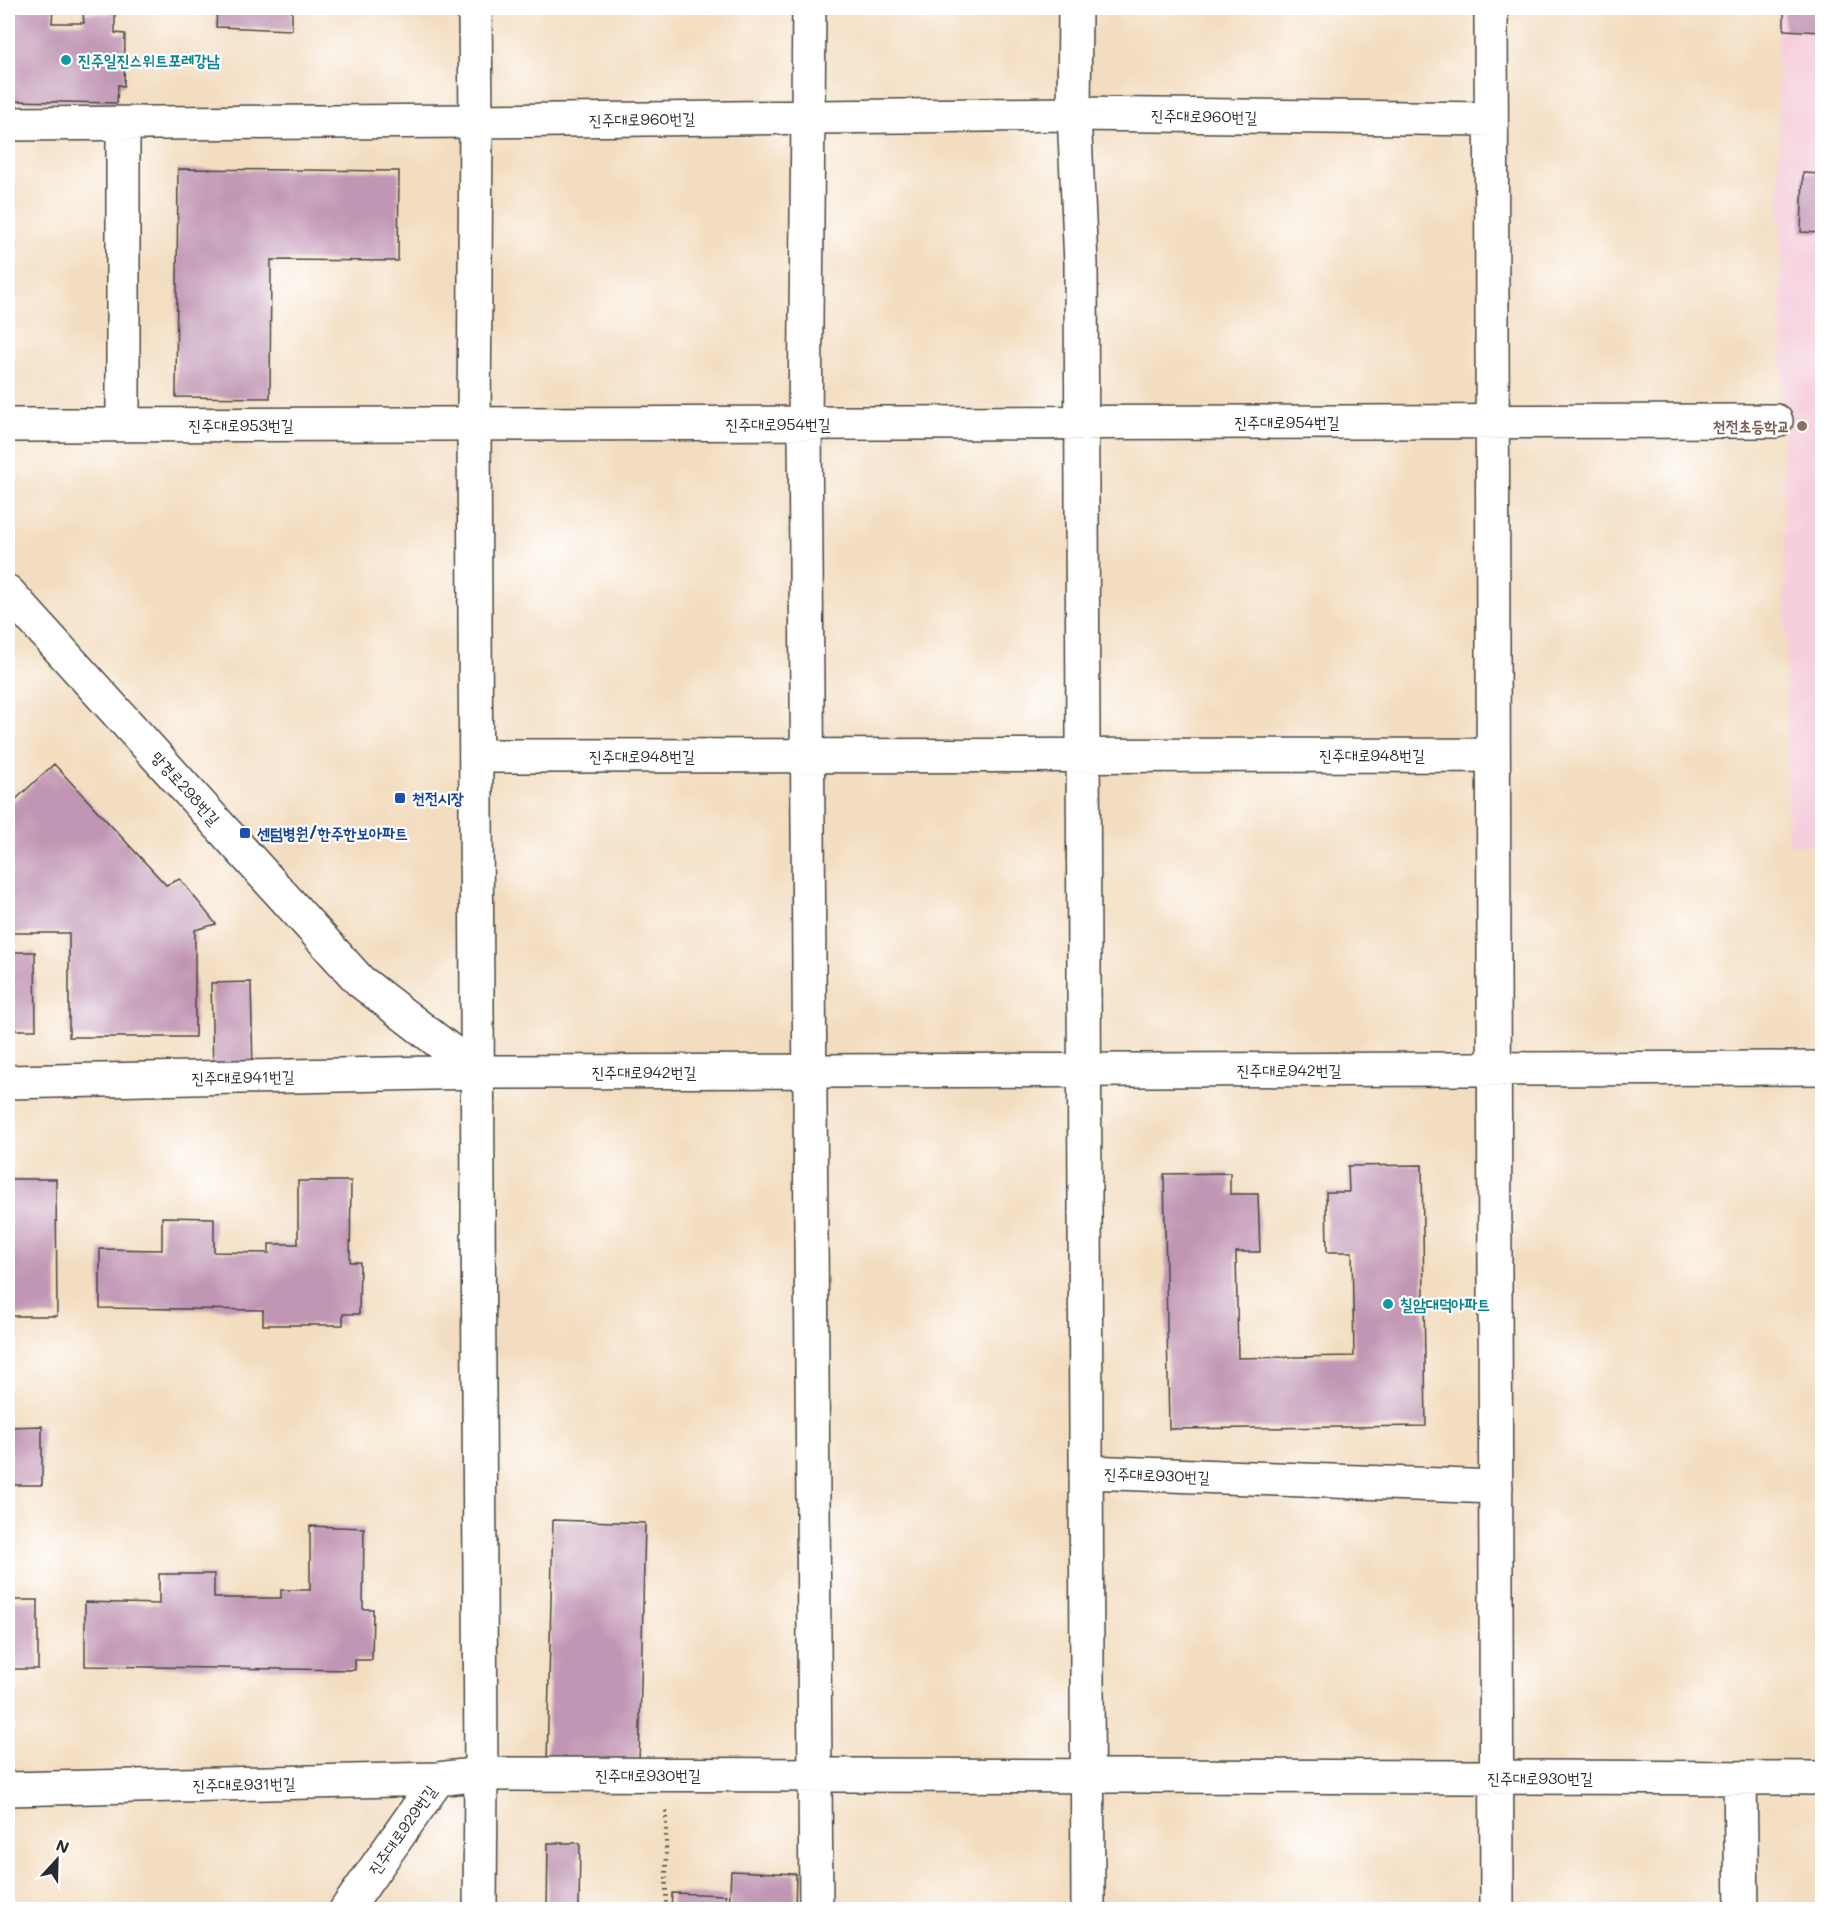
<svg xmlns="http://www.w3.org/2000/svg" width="1830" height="1917" viewBox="0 0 1830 1917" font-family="Mali,'Poor Story',sans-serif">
<rect width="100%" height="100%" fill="#fff"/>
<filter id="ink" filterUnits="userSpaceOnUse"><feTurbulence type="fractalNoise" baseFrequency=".0167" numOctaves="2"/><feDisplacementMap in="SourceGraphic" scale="12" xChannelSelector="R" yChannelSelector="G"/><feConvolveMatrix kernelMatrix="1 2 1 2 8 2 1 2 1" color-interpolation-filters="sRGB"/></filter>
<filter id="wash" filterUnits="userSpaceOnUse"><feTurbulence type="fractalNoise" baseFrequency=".008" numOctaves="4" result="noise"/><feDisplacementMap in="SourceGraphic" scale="24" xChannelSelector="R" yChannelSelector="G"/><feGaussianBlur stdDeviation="1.35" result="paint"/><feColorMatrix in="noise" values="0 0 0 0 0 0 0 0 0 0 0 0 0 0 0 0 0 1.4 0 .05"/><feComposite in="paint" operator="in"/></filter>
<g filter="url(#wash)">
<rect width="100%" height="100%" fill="#f3ddc0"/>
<path fill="#f5cfdb" d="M1777 8H1822V846L1788 845Z"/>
<g id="blocks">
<path fill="#c196b4" d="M8 8H53L52 23H84L83 13 115 14V33L125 34 124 86 118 85 117 103 8 101Z
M217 8H292V30L216 27Z
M1784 8H1822V32L1784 30Z
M178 169 399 171 398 261 271 260 270 398 176 397Z
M1803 173 1822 174V233L1801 232Z
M54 764 166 885 180 879 216 924 195 930V1037H69V933H8V800H15Z
M8 952H35L36 1030H8Z
M251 982 253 1071 213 1072 211 983Z
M1422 1165 1426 1426 1169 1429 1164 1174 1230 1173V1194H1258L1260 1252H1236L1238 1358 1354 1356 1352 1252H1327L1326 1192H1349L1348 1166Z
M8 1179H56L57 1316H8Z
M298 1181H351L350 1262H360L359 1314H343V1325H263V1310L100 1308V1249L162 1250V1217L214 1218V1252L269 1253V1244H298Z
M42 1426V1485H8V1427Z
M553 1520 645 1523 639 1765 547 1762Z
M310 1526 364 1528 363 1609H373L372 1660H355V1670L85 1666V1602L159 1604V1574H214V1598H281V1590H310Z
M8 1600H38V1669H8Z
M548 1843H580L579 1910H547Z
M731 1871 796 1874 795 1910H729Z
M672 1893 726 1895 725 1910H671Z"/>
</g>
</g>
<g filter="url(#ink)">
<use href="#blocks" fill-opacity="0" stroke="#494641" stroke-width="1.5"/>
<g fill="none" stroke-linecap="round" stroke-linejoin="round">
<g stroke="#494641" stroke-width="36">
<path id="street" d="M809 8 805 424 816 1910
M1075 8 1074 114 1081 263 1088 1910
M1491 8 1497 1910
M8 124 476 121 1074 114 1491 119
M123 124V425
M8 425 1776 421
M8 592 360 981 478 1072
M476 756 1493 755
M8 1082 478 1072 1822 1068
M1086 1472 1496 1487
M1740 1778 1742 1910
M8 1789 438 1779 481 1774 1822 1778
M346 1910 438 1779"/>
</g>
<g stroke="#494641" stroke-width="36">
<path id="secondary" d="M475 8 476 121 474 425 481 1774 480 1910"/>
</g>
<path stroke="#494641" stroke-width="4" stroke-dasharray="1.5 4.5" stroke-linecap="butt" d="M666 1811V1910"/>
<use href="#street" stroke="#fff" stroke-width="33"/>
<use href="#secondary" stroke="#fff" stroke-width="33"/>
</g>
</g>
<g fill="#0f9aa8" stroke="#fff" stroke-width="2">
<circle cx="66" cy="60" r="6"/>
<circle cx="1388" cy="1304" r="6"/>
</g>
<circle fill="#8d6e63" stroke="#fff" stroke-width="2" cx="1802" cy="426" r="6"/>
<g fill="#1a4fb4" stroke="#fff" stroke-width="2">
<rect x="394" y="792" width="12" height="12" rx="3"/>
<rect x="239" y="827" width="12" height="12" rx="3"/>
</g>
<g text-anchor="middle" stroke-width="4.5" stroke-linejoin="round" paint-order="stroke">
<g font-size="16" font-weight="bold" fill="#0d838f" stroke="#fff" text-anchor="start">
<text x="78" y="66">진주일진스위트포레강남</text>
<text x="1400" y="1310">칠암대덕아파트</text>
</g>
<g font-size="16" fill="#2b2b2b" stroke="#fff">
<text transform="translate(1204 116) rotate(1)" y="6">진주대로960번길</text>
<text transform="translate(642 119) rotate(-1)" y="6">진주대로960번길</text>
<text x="1287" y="428">진주대로954번길</text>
<text x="778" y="430">진주대로954번길</text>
<text x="241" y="431">진주대로953번길</text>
<text x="1372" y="761">진주대로948번길</text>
<text x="642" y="762">진주대로948번길</text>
<text transform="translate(186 788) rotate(48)" y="6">망경로298번길</text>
<text x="1289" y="1076">진주대로942번길</text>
<text x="644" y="1078">진주대로942번길</text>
<text transform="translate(243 1077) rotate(-1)" y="6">진주대로941번길</text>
<text transform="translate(1157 1475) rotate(2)" y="6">진주대로930번길</text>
<text x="648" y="1781">진주대로930번길</text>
<text x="1540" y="1784">진주대로930번길</text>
<text transform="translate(244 1784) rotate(-1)" y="6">진주대로931번길</text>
<text transform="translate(402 1830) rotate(-55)" y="6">진주대로929번길</text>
</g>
<g font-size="16" font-weight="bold" fill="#785e54" stroke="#fff" text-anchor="end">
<text x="1790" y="432">천전초등학교</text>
</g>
<g font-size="16" font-weight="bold" fill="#164399" stroke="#fff" text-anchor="start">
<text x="412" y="804">천전시장</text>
<text x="257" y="839">센텀병원/한주한보아파트</text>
</g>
</g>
<rect width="1830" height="1917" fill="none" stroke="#fff" stroke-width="30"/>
<g transform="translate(57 1860) rotate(22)" stroke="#ffffff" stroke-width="4.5" paint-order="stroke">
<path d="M0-4.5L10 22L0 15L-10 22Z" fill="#2b2b2b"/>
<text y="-9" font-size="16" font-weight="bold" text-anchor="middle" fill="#2b2b2b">N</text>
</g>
</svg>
